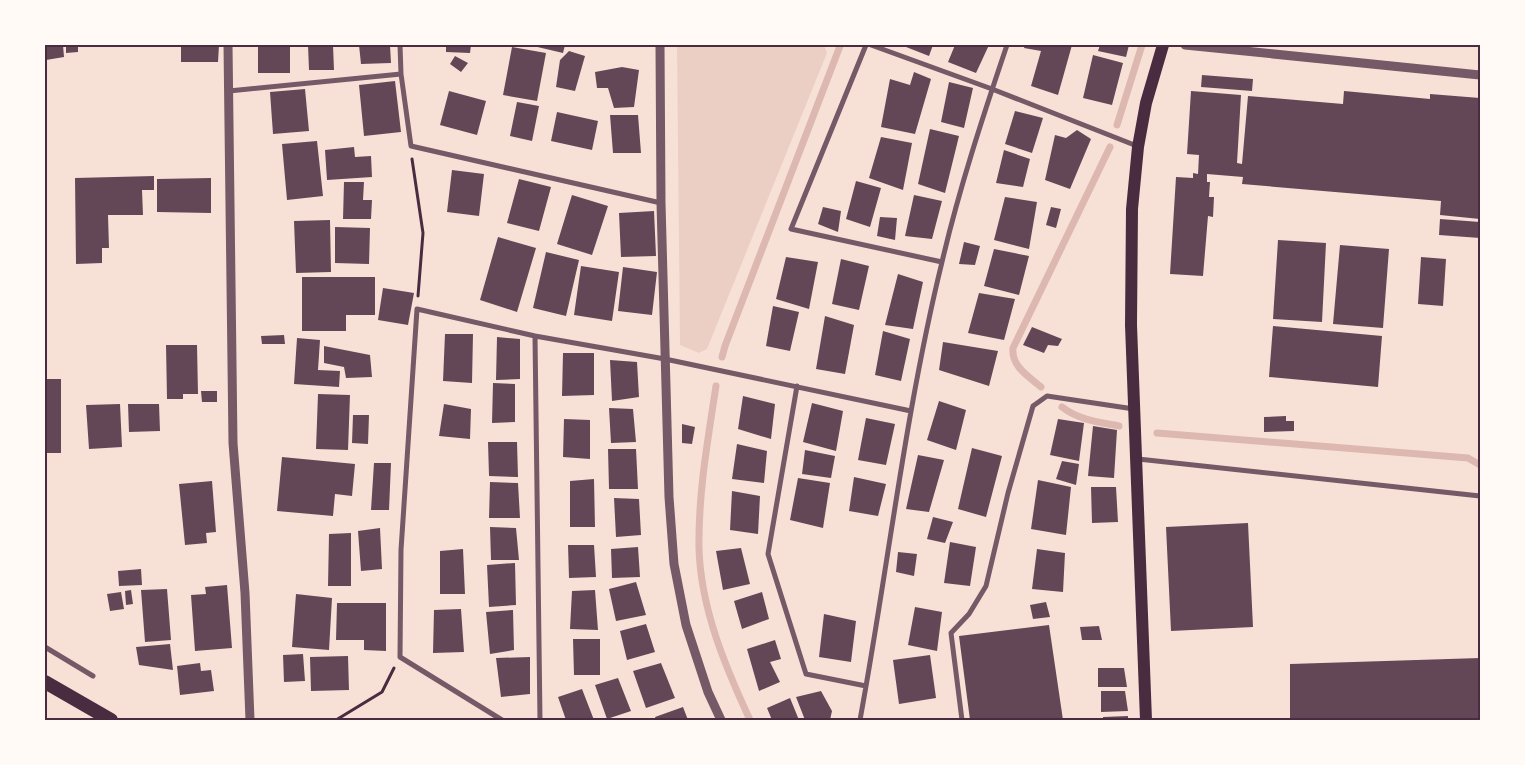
<svg xmlns="http://www.w3.org/2000/svg" width="1525" height="765" viewBox="0 0 1525 765" font-family="'Archivo Narrow',sans-serif">
<rect width="100%" height="100%" fill="#f7e1d7"/>
<path fill="#ebcfc5" d="M677 45H824L827 53 707 349 699 353 680 345Z"/>
<g fill="none" stroke-linecap="round" stroke-linejoin="round">
<path stroke="#dcb8b0" stroke-width="7" d="M1117 125 1142 45
M722 357 725 346 840 46
M716 386C708 439 698 494 699 549 701 609 725 666 750 720
M1041 387C1028 376 1011 366 1013 348L1110 147
M1062 407C1079 420 1098 422 1119 426
M1157 433 1468 458 1480 465"/>
</g>
<path fill="#644757" d="M45 45H63L64 57 46 60Z
M66 45H78V52L66 53Z
M181 45H219L218 62H181Z
M258 45H290V73H258Z
M308 45H333L334 70H309Z
M359 45H390L391 63 361 64Z
M446 45H471L470 53 446 52Z
M529 45H565L563 53Z
M901 45H933L929 56Z
M955 45H989L976 73 948 62Z
M1025 45H1072L1058 95 1031 86 1041 51 1024 48Z
M1100 45H1129L1126 57 1098 51Z
M512 47 546 53 537 101 503 95Z
M569 51 585 56 575 91 556 87 560 60Z
M1093 55 1123 63 1112 105 1083 98Z
M455 56 468 63 461 72 450 64Z
M622 67 639 70 634 107 614 108 608 88H597L595 72Z
M914 72 931 79 915 134 881 127 890 79 910 85Z
M1202 75 1253 79 1252 91 1201 87Z
M395 81 401 132 364 136 359 85Z
M949 82 973 88 964 128 941 122Z
M305 89 309 131 273 134 270 92Z
M449 91 486 101 477 135 440 125Z
M1191 91 1241 95 1237 163 1242 164 1248 96 1343 104 1344 91 1430 99V94L1480 98V219L1440 215 1441 201 1242 184 1243 177 1207 174V182H1210L1209 197H1214L1213 217 1208 216 1203 276 1170 274 1176 177 1193 178V173L1198 174 1199 155 1187 154Z
M517 102 539 106 532 141 510 136Z
M1015 111 1043 118 1032 153 1005 144Z
M557 112 598 121 592 150 551 141Z
M610 115H638L641 153H613Z
M930 129 959 136 945 193 918 184Z
M1077 130 1091 139 1070 189 1045 180 1055 135 1066 138Z
M881 137 912 143 903 190 869 178Z
M317 141 323 196 287 200 282 144Z
M354 147 355 157 371 156 372 177 327 180 325 150Z
M1004 150 1030 159 1023 187 996 183Z
M452 170 484 174 479 216 447 212Z
M154 176V190H142L143 215H108L109 248H102V263L76 264 75 178Z
M211 178V213L157 212V179Z
M519 179 551 187 539 231 507 223Z
M856 181 881 188 870 227 846 219Z
M344 182H364L363 200H372L371 219H343Z
M572 195 608 206 592 255 557 244Z
M914 195 942 201 932 239 905 236Z
M1005 197 1037 202 1029 249 994 240Z
M823 207 841 211 838 232 818 224Z
M1051 207 1061 209 1056 228 1046 225Z
M654 211 656 256 621 257 619 213Z
M880 217 897 218 895 240 877 236Z
M1440 219 1480 222V238L1439 235Z
M330 220 331 272 296 273 294 221Z
M335 227 370 228 369 264 335 263Z
M498 237 536 248 517 312 480 300Z
M1278 240 1326 243 1322 322 1273 319Z
M964 242 980 246 975 265 959 264Z
M1340 245 1389 249 1383 328 1333 324Z
M994 249 1029 256 1019 295 984 286Z
M546 252 579 260 566 316 533 308Z
M786 257 818 262 809 309 776 299Z
M1421 257 1446 259 1443 306 1418 304Z
M841 259 869 266 859 310 832 304Z
M581 266 619 272 612 321 574 315Z
M623 267 657 272 652 315 618 311Z
M898 274 923 282 913 329 885 325Z
M302 277H375V315H346V331H302Z
M383 288 414 293 408 325 378 320Z
M979 293 1015 299 1004 340 968 333Z
M773 306 799 312 790 351 766 346Z
M825 316 854 325 845 374 816 369Z
M1273 326 1382 336 1378 387 1269 377Z
M1032 327 1062 339 1058 346 1048 345 1044 353 1023 345Z
M883 331 910 339 901 381 875 375Z
M445 334H473L472 383 443 381Z
M284 335 285 344H262L261 336Z
M497 337 520 339V379L496 380Z
M297 338 320 340 318 370 340 371 339 387 294 384Z
M943 342 998 351 989 386 939 370Z
M166 345H197L198 394H183V399H167Z
M324 346 370 355 372 377 346 378 344 367 324 363Z
M563 353H594V395L562 396Z
M610 360 637 362 639 397 612 401Z
M45 379H61V453H45Z
M493 383 515 384V422L492 423Z
M201 391H217V402H202Z
M318 394 350 395 348 450 316 449Z
M743 396 775 404 771 439 738 429Z
M939 401 966 410 956 450 927 440Z
M812 403 843 411 836 451 803 442Z
M120 404 122 447 89 449 86 405Z
M128 404H159L160 431 129 432Z
M444 404 471 409 470 439 439 436Z
M609 408 633 409 636 442 611 443Z
M353 415H369L368 444 352 443Z
M1286 416V421H1294V431L1264 432V417Z
M866 418 895 424 886 465 858 460Z
M564 419 590 420V459L563 457Z
M1058 419 1084 423 1079 461 1050 455Z
M682 424 695 427 692 444 682 443Z
M1093 426 1117 430 1114 478 1088 476Z
M488 442H517L518 477 489 476Z
M737 444 767 451 764 483 732 479Z
M972 448 1002 456 986 517 958 509Z
M608 449H636L638 489H609Z
M805 450 835 456 831 478 802 474Z
M918 455 944 460 929 512 906 509Z
M282 457 355 464 352 496 335 494 333 516 277 511Z
M1062 461 1079 464 1076 485 1056 479Z
M374 463H391L389 510H371Z
M854 477 886 484 878 516 849 511Z
M798 478 830 483 823 528 790 520Z
M594 479 595 527H570V481Z
M1038 480 1071 487 1066 535 1031 529Z
M212 481 216 532 206 533 207 543 185 545 179 484Z
M490 482 518 483 520 518H489Z
M1091 487H1116L1118 522 1092 523Z
M732 491 760 496 758 534 730 530Z
M614 498 639 499 641 535 616 537Z
M933 517 953 522 945 543 927 539Z
M1248 523 1253 627 1171 631 1166 527Z
M490 527 516 528 519 560H491Z
M380 528 382 569 361 571 358 531Z
M351 533V586H328L329 534Z
M950 542 976 547 970 586 944 583Z
M568 545H594L596 577 569 578Z
M638 547 640 577 612 578 611 549Z
M741 548 750 584 723 590 716 551Z
M463 549 465 594H440V551Z
M1037 549 1065 553 1063 592 1032 589Z
M898 552 917 554 914 576 896 572Z
M515 563 516 605 489 607 487 565Z
M141 569 142 585 119 586 118 571Z
M636 582 646 615 616 621 609 589Z
M227 585 232 648 195 651 191 595 206 594 205 587Z
M167 589 171 640 145 642 141 590Z
M131 590 133 604 126 605 125 591Z
M595 590 598 630 570 629 572 591Z
M121 592 124 609 110 611 107 594Z
M762 592 769 619 742 629 734 601Z
M296 594 332 598 329 650 292 647Z
M1046 602 1050 617 1033 619 1030 605Z
M337 603H386V651L364 650V640H336Z
M915 607 942 612 937 651 908 645Z
M461 609 464 652 433 653 434 610Z
M513 610 514 650 490 654 486 612Z
M824 614 856 621 851 662 819 657Z
M646 624 655 652 627 660 620 631Z
M1049 625 1063 720H970L959 636Z
M1099 626 1102 640H1082L1080 627Z
M573 639H600V675H574Z
M775 640 781 659 770 662 780 682 759 691 747 649Z
M170 644 173 670 139 665 136 647Z
M303 654 305 681 284 682 283 655Z
M930 655 936 698 899 704 893 660Z
M348 656 349 690 311 691 310 657Z
M530 657V694L501 697 496 658Z
M1480 658V720H1290V664Z
M200 663 201 671 211 670 214 691 180 695 177 666Z
M661 663 675 698 646 708 633 671Z
M1098 668H1124L1127 687H1098Z
M618 678 631 711 607 719 595 685Z
M582 689 594 720H566L558 697Z
M821 691 832 711 830 720H805L796 697Z
M1101 691H1125L1128 711 1101 712Z
M790 698 799 720H772L767 708Z
M683 707 688 720H656L655 717Z
M1128 716V720H1103V717Z"/>
<g fill="none" stroke-linecap="round" stroke-linejoin="round">
<path stroke="#4a2c40" stroke-width="3" d="M412 159 423 233 418 296
M336 720 382 692 394 668"/>
<path stroke="#755966" stroke-width="5" d="M400 45 401 74 411 146 661 203
M866 45 791 229 942 262
M871 45 992 89 1137 146
M229 91 401 74
M535 336 540 720
M797 386 768 554 806 674 866 686
M1138 459 1480 496
M45 647 93 676
M502 720 400 657 401 550 417 309 535 336 665 359 911 411
M860 720C888 568 905 413 942 262 959 189 983 116 1007 45
M962 720 951 633 969 614 986 586 1008 493 1033 406 1047 396 1134 409"/>
<path stroke="#755966" stroke-width="9" d="M228 45 233 443 245 593 250 720
M660 45 661 203 669 497 674 564 686 625 708 692 721 720
M1185 45 1480 75"/>
<path stroke="#4a2c40" stroke-width="12" d="M1146 720 1131 325 1132 209 1138 147 1146 103 1163 45"/>
<path stroke="#4a2c40" stroke-width="14" d="M45 682 111 720"/>
</g>
<rect width="1525" height="765" fill="none" stroke="#fffaf5" stroke-width="92"/>
<rect x="46" y="46" width="1433" height="673" fill="none" stroke="#4a2c40" stroke-width="2"/>
</svg>
